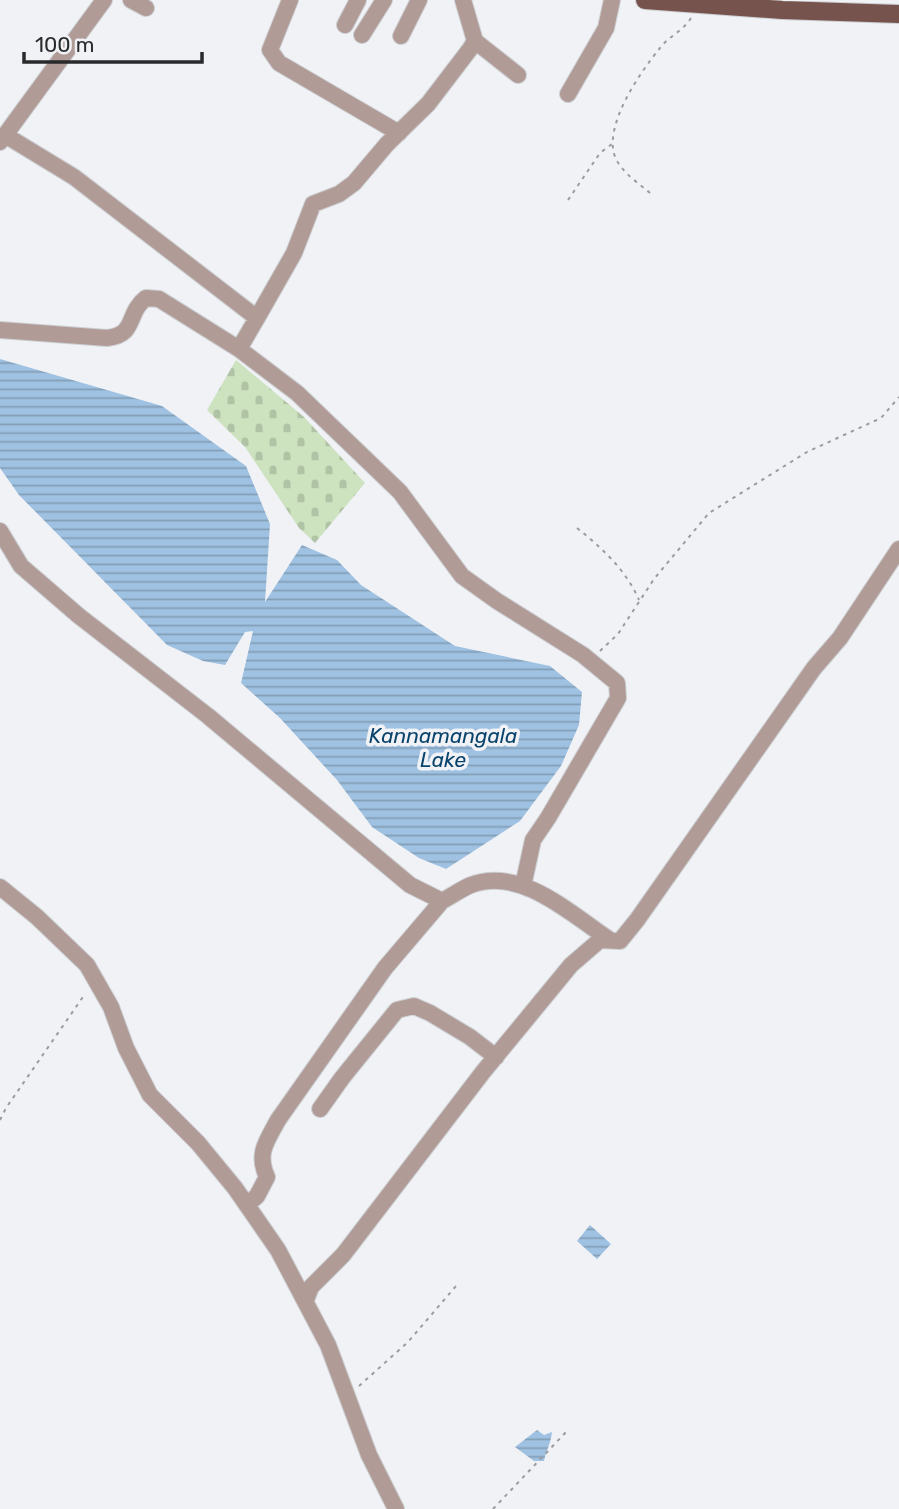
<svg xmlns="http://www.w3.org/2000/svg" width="899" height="1509" viewBox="0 0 899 1509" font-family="Rubik,sans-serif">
<defs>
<pattern id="cemetery-stones" width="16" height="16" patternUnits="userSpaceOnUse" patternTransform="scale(1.75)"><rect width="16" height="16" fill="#cde3c0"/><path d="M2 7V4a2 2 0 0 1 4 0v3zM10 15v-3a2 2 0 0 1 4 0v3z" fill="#b0c3a5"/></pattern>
<pattern id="water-rules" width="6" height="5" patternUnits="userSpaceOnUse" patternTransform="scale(1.75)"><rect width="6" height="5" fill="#a0c2e2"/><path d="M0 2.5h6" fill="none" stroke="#829eb7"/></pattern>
</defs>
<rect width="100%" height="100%" fill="#f0f2f6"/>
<path fill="url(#cemetery-stones)" d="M236 360 304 417 365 483 315 543 299 528 245 447 207 410Z"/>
<path fill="url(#water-rules)" d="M0 359 162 406 246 466 270 524 265 602 302 545 337 560 361 585 455 646 550 666 582 692 579 725 561 766 520 821 446 869 419 858 372 827 337 780 280 718 241 683 253 631 245 632 225 665 203 661 167 645 19 495 0 468Z
M590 1225 611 1244 597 1259 577 1241Z
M537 1430 544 1435 552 1432C551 1443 546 1451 544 1461H534L515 1447Z"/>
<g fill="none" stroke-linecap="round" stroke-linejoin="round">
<g stroke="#ccced1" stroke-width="18">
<path id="minor" d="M131 0 146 8
M290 0 270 50 279 63 399 133
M345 25 358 0
M362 35 384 0
M401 36 419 0
M475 41 518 75
M568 94 606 28 612 0
M5 135 74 177 257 318 239 349 297 393 400 492 462 576 497 601 583 655 617 683 618 698 548 818 533 840 523 886
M0 142 104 0
M257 318 294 253 313 204 339 194 354 183 387 144 428 104 470 49 475 41 463 0
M0 330 107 338C137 335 126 313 146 298L159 299 239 349
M0 531 21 566 79 616 208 716 410 885 442 901C452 896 461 889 471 885 521 866 572 915 610 940
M0 887 37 917 87 965 111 1007 126 1048 150 1095 198 1143 235 1188 278 1250 328 1345 369 1455 396 1509
M320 1109 342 1078 397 1010 414 1006 430 1013 470 1037 496 1057
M247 1205 257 1196 267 1177C256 1153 267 1141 278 1120L385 968 442 901
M306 1300 311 1287 343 1255 483 1072 571 965 600 940 620 941 637 920 814 668 840 638 899 549"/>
</g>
<g stroke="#ccced1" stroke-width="20">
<path id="major" d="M645 0 782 10 899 14"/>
</g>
<path stroke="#9a9c9f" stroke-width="2" stroke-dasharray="3.5 5" stroke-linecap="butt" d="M650 193C638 183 623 173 616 159 601 128 641 71 660 48 669 36 683 31 691 18
M568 200 600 153 612 144
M577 528C602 548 626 570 639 600
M600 651 618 634 654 579 709 513 807 452 881 418 899 397
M0 1120 6 1108 85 994
M359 1386 408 1342 456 1286
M493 1509 566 1432"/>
<use href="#minor" stroke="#b09b97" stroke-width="16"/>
<use href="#major" stroke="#77534d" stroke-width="18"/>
</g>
<g text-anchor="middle" stroke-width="7" stroke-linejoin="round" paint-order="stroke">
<g font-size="21" font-style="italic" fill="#0a436b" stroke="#f0f2f6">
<text x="443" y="743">Kannamangala<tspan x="443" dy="24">Lake</tspan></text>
</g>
</g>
<path d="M24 52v10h178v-10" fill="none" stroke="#292a2b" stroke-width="3.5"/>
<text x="35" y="52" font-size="21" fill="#292a2b" stroke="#f0f2f6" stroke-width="5" paint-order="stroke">100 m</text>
</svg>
